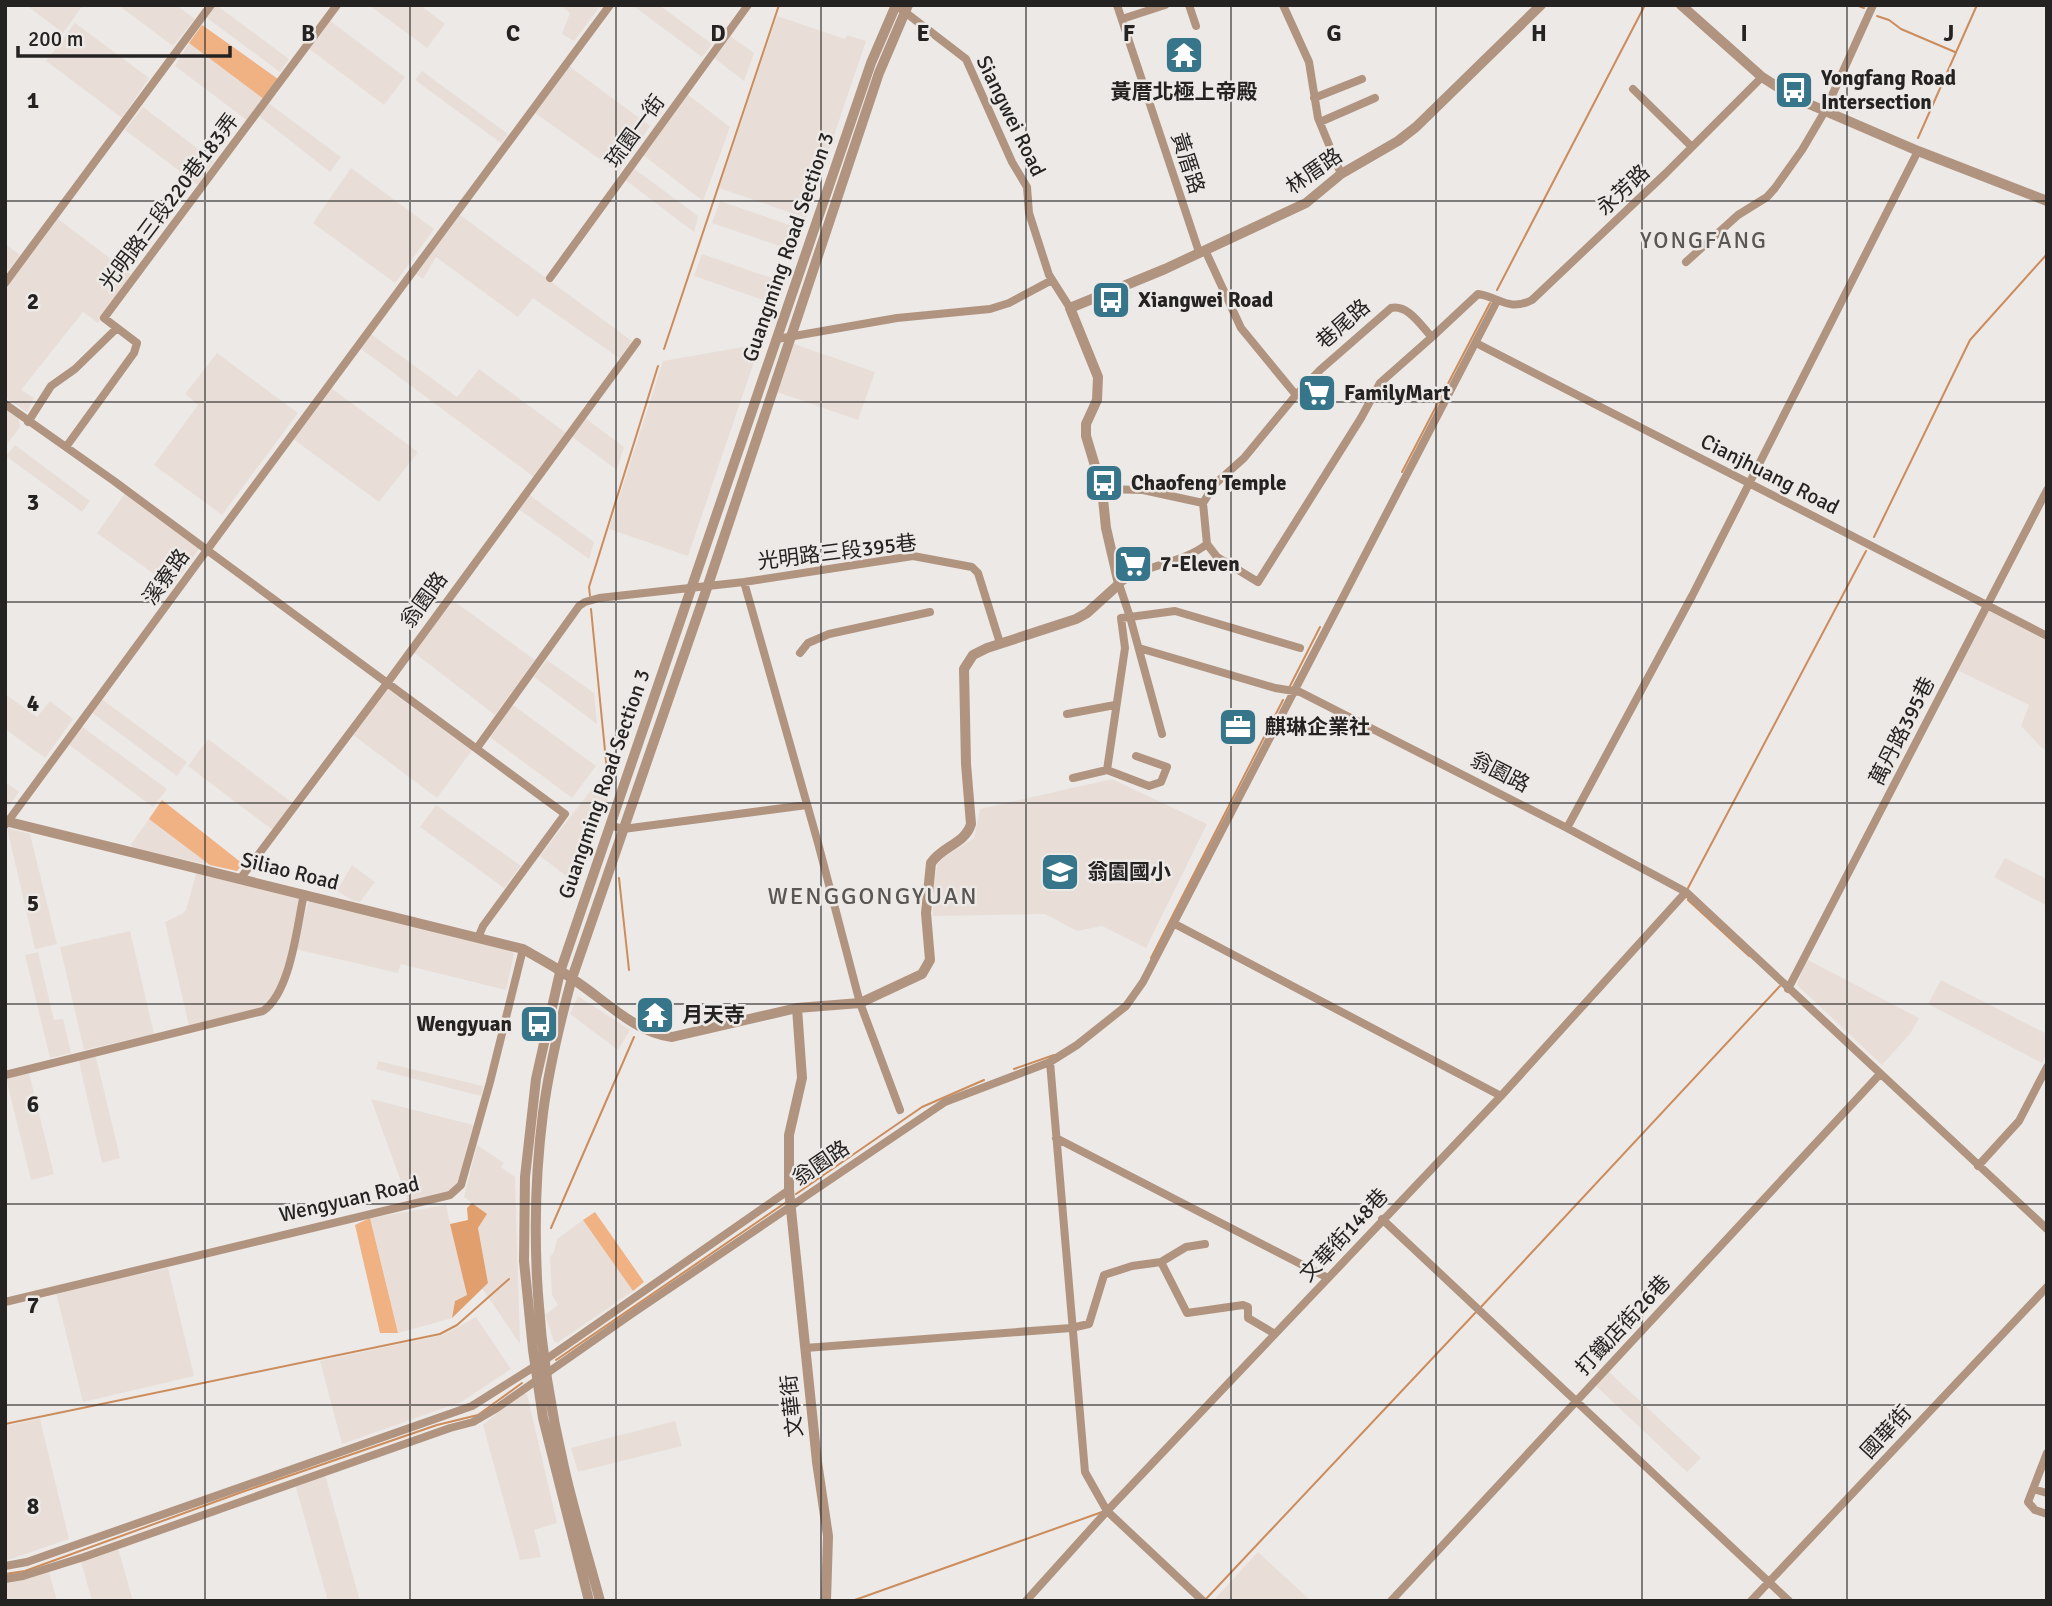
<svg xmlns="http://www.w3.org/2000/svg" width="2052" height="1606" viewBox="0 0 2052 1606" font-family="Signika,'Noto Sans TC',sans-serif">
<rect width="100%" height="100%" fill="#ece9e7"/>
<path fill="#e8ded7" d="M26 5H83L63 33Z
M118 5H176L195 19 173 46Z
M216 5 289 59 280 72 207 18Z
M369 5H420L445 24 427 48Z
M560 5H601L574 41 562 34 570 13Z
M632 5H659L712 44 702 57Z
M777 16 845 39 847 35 866 41 806 218 719 188Z
M329 20 405 77 384 105 308 48Z
M75 23 149 78 122 118 46 61Z
M730 36 754 53 744 81 714 58Z
M189 43 265 100 248 121 175 66Z
M569 66 650 126 618 172 535 113Z
M422 71 508 134 501 143 415 80Z
M687 94 730 127 703 201 643 155Z
M267 102 341 157 330 172 260 117Z
M143 107 214 161 198 185 125 130Z
M632 167 698 216 694 232 624 179Z
M351 168 434 229 395 283 313 223Z
M720 201 801 229 794 251 712 223Z
M460 215 632 341 622 360 533 298 518 317 436 257 423 279 416 274Z
M58 219 131 274 98 323 83 312 21 390 34 398 27 412 5 397V289Z
M5 244 20 255 5 274Z
M702 254 783 282 775 304 694 276Z
M371 334 457 397 479 369 566 433 534 477 360 348Z
M760 344 688 556 609 529 663 361Z
M794 344 875 372 858 420 777 392Z
M217 353 298 413 222 515 154 465 198 405 185 394Z
M331 388 418 452 379 502 293 439Z
M5 405 18 415 20 427 5 447Z
M585 418 624 447 617 470 571 436Z
M15 445 90 501 82 512 6 456Z
M126 492 199 549 172 587 97 533Z
M528 494 594 542 589 559 517 508Z
M451 599 535 660 495 715 412 651Z
M1985 609 2047 641V750L2042 748 2021 726 2029 705 1955 669Z
M547 660 594 693 597 724 534 677Z
M387 686 473 749 437 798 352 734Z
M5 694 37 717 50 701 73 719 45 758 5 729Z
M100 698 187 762 177 776 91 712Z
M513 705 596 766 572 798 490 737Z
M81 726 167 789 153 807 68 744Z
M208 739 294 804 274 831 188 766Z
M1112 779 1207 824 1146 948 1102 926 1077 931 1045 914 933 916 934 883 938 861 974 838 980 809Z
M599 780 604 783 608 792V800L578 885 540 856Z
M5 782 19 792 7 808 5 806Z
M436 805 521 866 504 888 420 827Z
M149 819 210 865 133 848 131 844Z
M7 828 30 834 57 944 35 949Z
M2005 858 2047 879V906L1994 877Z
M352 865 375 882 360 902 352 900 337 891Z
M197 871 300 899 301 903 277 996 267 1007 189 1026 165 922 182 914 186 910Z
M309 900 511 950 514 954 506 990 401 964 398 973 295 949Z
M130 931 154 1034 84 1050 60 947Z
M38 952 54 1020 63 1019 71 1053 50 1058 25 955Z
M1806 959 1919 1018 1910 1034 1882 1065 1797 985Z
M1941 980 2047 1034V1053L2042 1063 1928 1004Z
M578 996 630 1030 618 1050 570 1014Z
M95 1053 120 1158 102 1163 78 1057Z
M378 1061 483 1086 481 1096 376 1069Z
M28 1069 54 1174 31 1180 6 1078Z
M371 1099 473 1125 456 1189 453 1191 408 1201Z
M477 1145 504 1163 501 1167 515 1177 520 1344 482 1288 488 1282 478 1228 487 1214 464 1197Z
M446 1205 467 1296 455 1301 452 1318 398 1333 370 1218Z
M583 1220 633 1291 557 1343 554 1341 545 1315 558 1305 552 1295 550 1257 554 1252 557 1239Z
M168 1268 194 1376 83 1402 56 1293Z
M476 1317 511 1369 461 1402 342 1444 320 1361 443 1335Z
M1608 1371 1701 1458 1687 1472 1596 1386Z
M520 1394H527L557 1523 534 1530 541 1557 520 1560 483 1425Z
M40 1419 69 1539 5 1561V1426Z
M675 1421 682 1446 578 1472 571 1448Z
M325 1475 360 1601H328L295 1484Z
M118 1548 133 1601H92L80 1558Z
M1258 1552 1311 1601H1213Z
M48 1568 57 1601H5V1579Z"/>
<path fill="#f0b183" d="M202 25 278 79 265 100 189 43Z
M162 800 243 864 237 871 210 865 149 819Z
M595 1212 644 1282 633 1291 583 1220Z
M370 1218 398 1333H380L355 1225Z"/>
<path fill="#e19f6e" d="M472 1203 487 1214 478 1228 488 1283 452 1318 455 1301 467 1295 450 1224 468 1220 467 1208Z"/>
<g fill="none" stroke-linecap="round" stroke-linejoin="round">
<path stroke="#cc8c5c" stroke-width="2" d="M1856 5 1864 8
M1877 16 1889 20 1901 29 1955 52
M1918 138 1977 5
M1497 290 1645 5
M664 349 779 5
M1402 472 1490 303
M1874 537 1970 340 2047 254
M590 596 589 587 658 366
M591 609 609 791
M1290 686 1320 627
M619 878 629 970
M1688 888 1866 551
M1688 897V900L1749 956
M1151 958 1283 700
M1014 1069 1054 1055
M796 1194 922 1107 984 1080
M551 1228 634 1037
M1481 1307 1780 986
M556 1360 785 1203
M5 1424 440 1334 457 1325 509 1279
M5 1574 25 1571 242 1492 437 1425 478 1415 522 1383
M1205 1600 1477 1311
M852 1601 1102 1512"/>
<path stroke="#b1947f" stroke-width="8" d="M1117 5 1199 252
M1189 5 1196 26
M1283 5 1309 62 1318 118 1341 174
M901 9 966 59 1012 162 1027 187 1029 213 1049 275 1070 308
M1122 19 1165 5
M1633 89 1692 147
M1314 98 1362 79
M1320 122 1375 98
M1205 250 1241 328 1296 395
M1686 262 1738 215 1767 197 1775 188 1802 150 1825 111 1873 5
M550 278 748 5
M5 283 211 5
M777 339 897 318 990 309 1009 303 1052 280
M1476 343 2047 636
M5 404 114 481 207 550 6 824
M28 422 51 386 75 369 117 328
M66 447 134 353 137 343 104 318 337 5
M1102 489 1143 490 1203 503
M1203 503 1215 484 1244 458 1296 395 1320 370 1391 308C1408 304 1421 326 1432 337L1478 294C1499 297 1509 312 1532 300L1666 173 1762 77
M1207 544 1217 557 1258 582 1361 418 1380 383 1432 337
M744 582 818 843 860 1003 900 1110
M1139 648 1275 688 1300 692 1567 828 1686 892 2047 1229
M800 653 808 643 829 634 930 612
M1067 714 1115 705
M1162 734 1130 617 1175 611 1300 648
M477 748 579 606 585 602 599 598 744 582 913 556 972 567 978 573 1000 643
M1107 770 1125 648 1121 618 1130 617 1119 584C1144 564 1182 564 1207 544L1203 503
M1073 778 1107 770 1149 786 1161 782 1167 767 1136 756
M610 825 623 829 807 805
M1567 828 1692 596 1918 151
M240 879 388 682 637 342
M1173 923 1501 1096
M478 938 483 926 565 814 207 550 610 5
M1788 989 2047 490
M1050 1062 1085 1472 1107 1511 1203 1601
M5 1075 263 1011C291 992 297 925 304 894
M1056 1138 1328 1278
M1978 1166 2019 1121 2047 1067
M1382 1219 1789 1601
M1161 1262 1186 1247 1205 1244
M5 1302 450 1195 461 1185 490 1082 523 949
M805 1348 1071 1328 1089 1324 1104 1275 1132 1266 1161 1262 1187 1313 1243 1305 1248 1307V1318L1275 1334
M2047 1453 2028 1502 2035 1510 2047 1514
M2033 1489 2047 1493
M5 1566 27 1562 472 1406 545 1360 789 1190
M5 1579 23 1576 84 1557 450 1428 473 1422 497 1408 633 1313 945 1102 1050 1062 1077 1045 1126 1006 1143 982 1497 301
M1026 1601 1107 1511 1501 1096 1686 892
M1391 1601 1880 1074
M1751 1601 2047 1287"/>
<path stroke="#b1947f" stroke-width="10" d="M1681 5 1762 77 1795 98 1918 151 2047 201
M5 821 523 949C540 959 558 968 574 980 605 1000 634 1032 672 1037L797 1008 860 1003 922 974 930 960 926 913 931 863C942 846 965 844 971 824L966 764 964 669 973 655 987 648 1076 619 1087 613 1119 584 1106 528 1102 489 1086 436V424L1097 400 1098 377 1070 308 1165 269 1306 203 1341 174 1398 141 1416 127 1541 5
M797 1008 802 1078 789 1135V1190L817 1462 828 1536 826 1601
M589 1601 543 1418 533 1350 524 1261 525 1177 536 1079 560 972 871 63 896 5
M600 1601C588 1556 574 1512 564 1467 537 1353 528 1230 543 1113 549 1067 560 1022 572 978L708 585 879 73 908 5"/>
</g>
<path fill="none" stroke="#242322" stroke-width="2" stroke-opacity="0.55" d="M205 5V1601M410 5V1601M616 5V1601M821 5V1601M1026 5V1601M1231 5V1601M1436 5V1601M1642 5V1601M1847 5V1601M5 201H2047M5 402H2047M5 602H2047M5 803H2047M5 1004H2047M5 1204H2047M5 1405H2047"/>
<defs>
<g id="temple-square" transform="scale(2.0125)"><rect x="-9" y="-9" width="18" height="18" rx="4" fill="#37768a" stroke="#ece9e7"/><path d="M0-6L5-2H3V0L6.5 2.5H4V6H1.5V3h-3V6H-4V2.5H-6.5L-3 0V-2H-5Z" fill="#fff"/></g>
<g id="bus-square" transform="scale(2.0125)"><rect x="-9" y="-9" width="18" height="18" rx="4" fill="#37768a" stroke="#ece9e7"/><path d="M-5-6H5V4H4V6H2V4H-2V6H-4V4H-5ZM-3.5-4V0h7V-4ZM-3.5 1.2v1.5H-2V1.2ZM2 1.2v1.5H3.5V1.2Z" fill="#fff"/></g>
<g id="supermarket-square" transform="scale(2.0125)"><rect x="-9" y="-9" width="18" height="18" rx="4" fill="#37768a" stroke="#ece9e7"/><path d="M-6-5.5h2.5l.6 2H6L4.5 2H-2.5L-4.4-4H-6ZM-1.5 3.2a1.3 1.3 0 1 0 .1 0ZM3 3.2a1.3 1.3 0 1 0 .1 0Z" fill="#fff"/></g>
<g id="office-square" transform="scale(2.0125)"><rect x="-9" y="-9" width="18" height="18" rx="4" fill="#37768a" stroke="#ece9e7"/><path d="M-6-3h4V-5.5h4V-3h4V5H-6ZM-1-4.5V-3h2v-1.5ZM-6 0V1H6V0Z" fill="#fff"/></g>
<g id="school-square" transform="scale(2.0125)"><rect x="-9" y="-9" width="18" height="18" rx="4" fill="#37768a" stroke="#ece9e7"/><path d="M0-5L7-2L0 1L-7-2ZM-4 1L0 2.5L4 1V4Q0 6-4 4Z" fill="#fff"/></g>
</defs>
<g fill-rule="evenodd">
<use href="#temple-square" x="1184" y="55"/>
<use href="#bus-square" x="1794" y="90"/>
<use href="#bus-square" x="1111" y="300"/>
<use href="#supermarket-square" x="1317" y="393"/>
<use href="#bus-square" x="1104" y="483"/>
<use href="#supermarket-square" x="1133" y="564"/>
<use href="#office-square" x="1238" y="727"/>
<use href="#school-square" x="1060" y="872"/>
<use href="#temple-square" x="655" y="1015"/>
<use href="#bus-square" x="539" y="1024"/>
</g>
<g text-anchor="middle" stroke-width="5" stroke-linejoin="round" paint-order="stroke">
<g font-size="21" font-weight="bold" fill="#242322" stroke="#ece9e7" text-anchor="start">
<text x="1821" y="85">Yongfang Road<tspan x="1821" dy="24">Intersection</tspan></text>
<text x="1184" y="99" text-anchor="middle">黃厝北極上帝殿</text>
<text x="1138" y="307">Xiangwei Road</text>
<text x="1344" y="400">FamilyMart</text>
<text x="1131" y="490">Chaofeng Temple</text>
<text x="1160" y="571">7-Eleven</text>
<text x="1265" y="734">麒琳企業社</text>
<text x="1087" y="879">翁園國小</text>
<text x="682" y="1022">月天寺</text>
<text x="512" y="1031" text-anchor="end">Wengyuan</text>
</g>
<g font-size="21" fill="#242322" stroke="#ece9e7">
<text transform="translate(1011 116) rotate(64)" y="7">Siangwei Road</text>
<text transform="translate(635 131) rotate(-54)" y="7">琉園一街</text>
<text transform="translate(1188 163) rotate(72)" y="7">黃厝路</text>
<text transform="translate(1314 171) rotate(-35)" y="7">林厝路</text>
<text transform="translate(1623 190) rotate(-43)" y="7">永芳路</text>
<text transform="translate(169 202) rotate(-53)" y="7">光明路三段220巷183弄</text>
<text transform="translate(788 247) rotate(-71)" y="7">Guangming Road Section 3</text>
<text transform="translate(1343 324) rotate(-41)" y="7">巷尾路</text>
<text transform="translate(1770 474) rotate(27)" y="7">Cianjhuang Road</text>
<text transform="translate(837 552) rotate(-7)" y="7">光明路三段395巷</text>
<text transform="translate(166 577) rotate(-54)" y="7">溪寮路</text>
<text transform="translate(424 600) rotate(-54)" y="7">翁園路</text>
<text transform="translate(1902 731) rotate(-63)" y="7">萬丹路395巷</text>
<text transform="translate(1500 772) rotate(27)" y="7">翁園路</text>
<text transform="translate(604 784) rotate(-71)" y="7">Guangming Road Section 3</text>
<text transform="translate(290 871) rotate(14)" y="7">Siliao Road</text>
<text transform="translate(821 1163) rotate(-34)" y="7">翁園路</text>
<text transform="translate(349 1199) rotate(-13)" y="7">Wengyuan Road</text>
<text transform="translate(1344 1235) rotate(-47)" y="7">文華街148巷</text>
<text transform="translate(1623 1325) rotate(-47)" y="7">打鐵店街26巷</text>
<text transform="translate(792 1406) rotate(-96)" y="7">文華街</text>
<text transform="translate(1886 1432) rotate(-47)" y="7">國華街</text>
</g>
<g font-size="23" letter-spacing="2" fill="#595654" stroke="#ece9e7">
<text x="1704" y="248">YONGFANG</text>
</g>
<g font-size="24" letter-spacing="2" fill="#595654" stroke="#ece9e7">
<text x="873" y="904">WENGGONGYUAN</text>
</g>
</g>
<g font-size="23" text-anchor="middle" font-weight="bold" fill="#242322" stroke="#ece9e7" stroke-width="5" stroke-linejoin="round" paint-order="stroke">
<text x="308" y="41">B</text>
<text x="513" y="41">C</text>
<text x="718" y="41">D</text>
<text x="923" y="41">E</text>
<text x="1129" y="41">F</text>
<text x="1334" y="41">G</text>
<text x="1539" y="41">H</text>
<text x="1744" y="41">I</text>
<text x="1949" y="41">J</text>
<text x="33" y="108">1</text>
<text x="33" y="309">2</text>
<text x="33" y="510">3</text>
<text x="33" y="711">4</text>
<text x="33" y="911">5</text>
<text x="33" y="1112">6</text>
<text x="33" y="1313">7</text>
<text x="33" y="1514">8</text>
</g>
<rect width="2052" height="1606" fill="none" stroke="#242322" stroke-width="14"/>
<path d="M18 46v10h212v-10" fill="none" stroke="#242322" stroke-width="3.5"/>
<text x="28" y="46" font-size="21" fill="#242322" stroke="#ece9e7" stroke-width="5" paint-order="stroke">200 m</text>
</svg>
